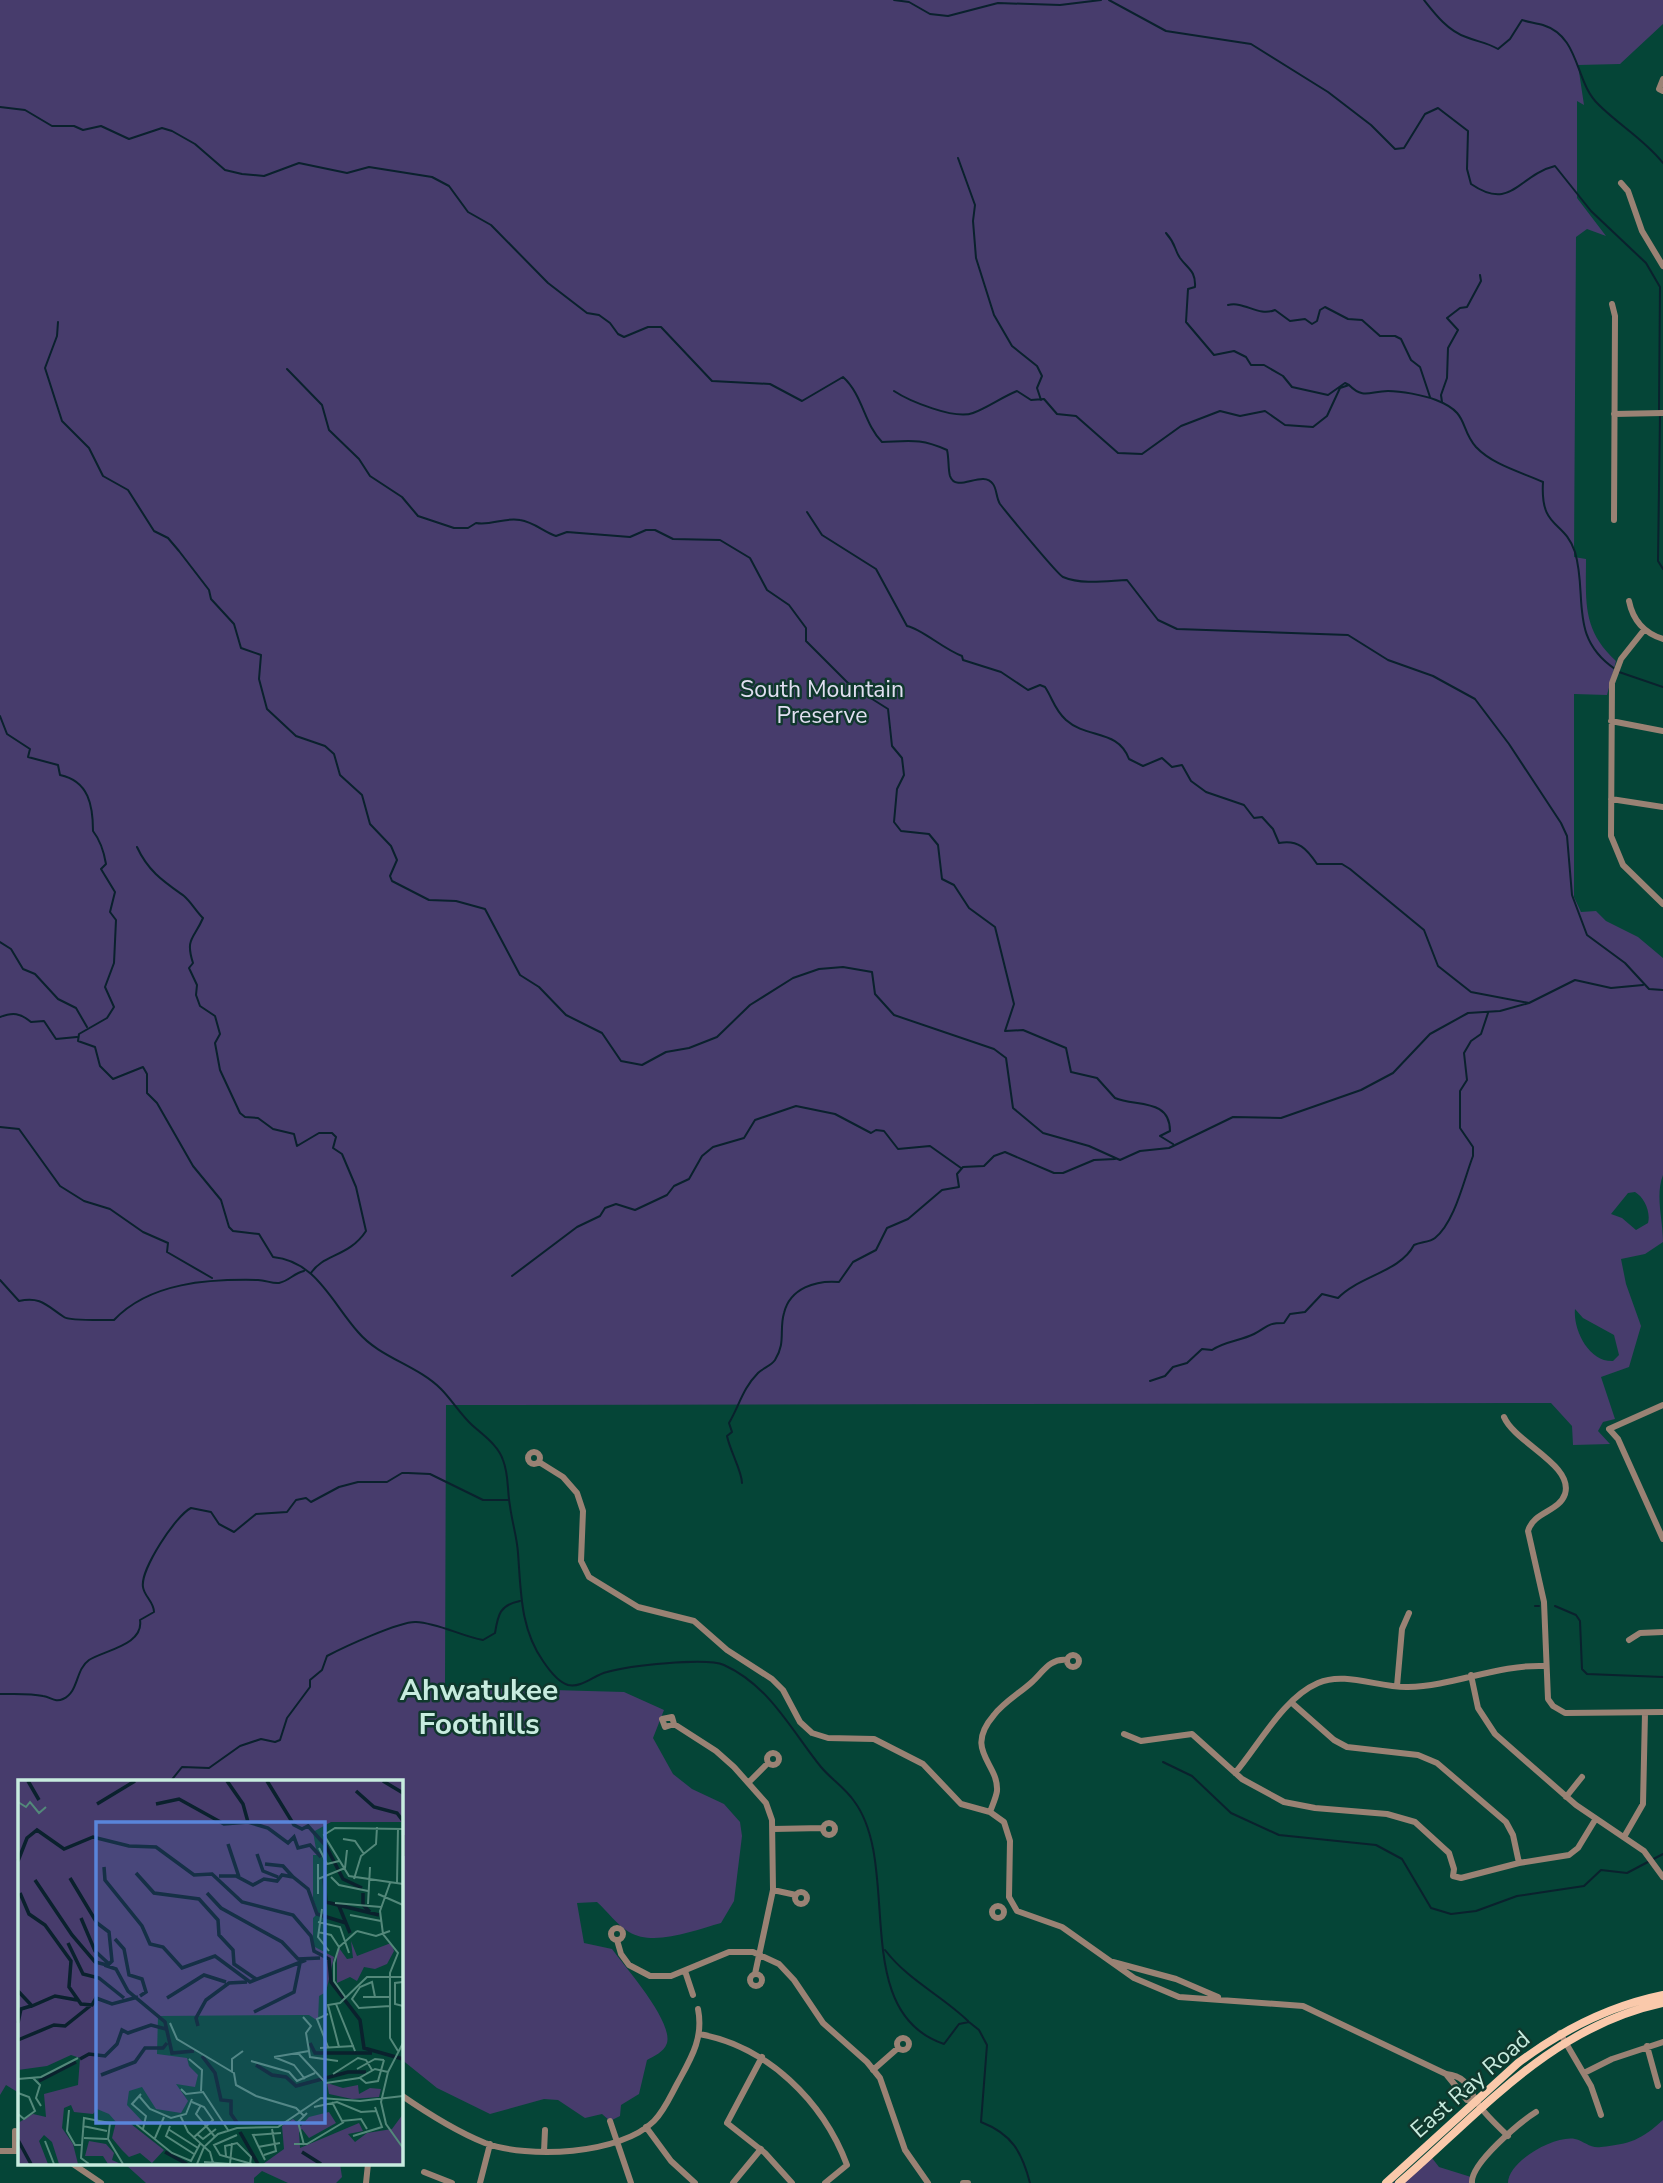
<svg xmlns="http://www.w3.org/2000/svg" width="1663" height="2183" viewBox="0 0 1663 2183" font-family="'Nunito Sans',sans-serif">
<rect width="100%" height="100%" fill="#054537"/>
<path fill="#473c6c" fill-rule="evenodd" d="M0 0H1663V24L1620 64 1578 65 1584 105 1577 101V198L1606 236 1587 229 1576 237 1574 557 1586 559C1586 602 1582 630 1616 661L1607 695 1574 694V897L1581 912 1596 911 1606 921 1638 937 1663 958V1175C1655 1196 1663 1219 1663 1242L1645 1254 1621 1259 1626 1284 1641 1326 1629 1367 1601 1377 1615 1419 1603 1422 1598 1431 1610 1444 1573 1445 1572 1426 1551 1403 446 1405 445 1687 624 1692 664 1710 653 1738 673 1774 692 1789 724 1804 740 1822 742 1836 734 1901 721 1923C695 1930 654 1947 629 1932 617 1925 607 1911 597 1902L577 1903 584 1943 612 1949C625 1967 673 2021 667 2043 664 2052 654 2056 647 2060L639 2094 621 2105 620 2116 610 2121 602 2114 585 2118 558 2100 544 2099 490 2114 437 2088 401 2059V1782H19V2093L6 2085 0 2095ZM1635 1192C1644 1197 1651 1212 1648 1223L1636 1230 1622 1218 1611 1214 1628 1193ZM1575 1309 1583 1318 1614 1335 1619 1355 1613 1361C1589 1362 1573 1330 1575 1309Z
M1663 2120V2183H1508C1508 2161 1555 2135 1575 2139 1584 2141 1591 2149 1601 2147 1630 2144 1641 2140 1663 2120Z
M1432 2158 1439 2167 1471 2177 1472 2183H1393Z
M125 2164H340L342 2177 336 2183H288L262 2171 254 2178V2183H146Z"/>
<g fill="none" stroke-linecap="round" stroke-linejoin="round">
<path stroke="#0a212d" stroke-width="2" d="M894 0 909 2 930 14 948 16 998 3 1060 5 1101 0
M1109 0 1166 31 1251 44 1328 92 1371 125 1395 149 1404 148 1425 114 1438 108 1468 131 1467 169 1471 184C1512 212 1518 175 1555 166L1591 211 1646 263 1660 287 1659 410
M1424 0C1435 14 1448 31 1466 37 1478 42 1486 42 1498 49L1510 39 1522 20C1528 22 1536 23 1543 25 1581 37 1574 82 1599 105 1619 125 1645 140 1663 163
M0 107 25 110 52 126H74L83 130 101 126 129 139 162 128 172 131 195 144 225 170 242 174 264 176 299 163 347 173 369 167 432 177 449 186 468 212 491 225 548 283 587 313 599 315 610 323 618 334 624 337 648 327H661L712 381 770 384 802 401 843 377C863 395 864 424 882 442 910 441 920 438 947 450 949 458 948 469 950 476 956 494 983 469 993 484 997 489 996 498 1000 504 1007 513 1058 575 1063 577 1083 585 1106 581 1127 580L1158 620 1177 629 1348 635 1388 660 1433 676 1475 699 1509 744 1561 823 1567 836 1572 895 1587 935 1625 963 1649 989 1663 990
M958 158 975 205 973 221 976 258 994 315 1012 346 1037 366 1042 376 1037 388 1041 400
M1166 233C1176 244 1174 249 1180 258 1188 269 1196 271 1195 287L1188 289 1186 322 1214 355 1234 351 1246 357 1251 365H1264L1283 376 1292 387 1328 395 1345 383 1349 385
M1228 305C1245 301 1258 317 1275 310L1290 321 1305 319 1312 324 1317 321 1320 310 1325 307 1348 319 1362 320 1380 336H1395L1401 339 1411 360 1420 367 1430 397
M58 322 57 336 45 368 62 421 89 448 103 476 128 490 154 531 168 538 179 551 209 590 211 599 234 624 241 648 261 655 259 679 267 709 296 736 325 746 334 754 340 775 362 795 370 824 391 846 397 860 390 876 392 881 429 900 456 901 485 909 520 975 539 987 566 1015 602 1033 621 1061 642 1065 666 1052 689 1048 717 1037 750 1005 793 978 819 969 843 967 872 972 875 994 894 1015 994 1049 1006 1058 1013 1108 1043 1133 1089 1146 1120 1160 1140 1151 1169 1148 1233 1117 1281 1118 1361 1090 1393 1073 1430 1034 1468 1013 1500 1011 1529 1003
M287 369 322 405 329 430 359 459 370 476 402 497 418 516 454 528H468L476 523C491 526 504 517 520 520 534 522 544 532 556 536L567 532 630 537 646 530H655L673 539 720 540 750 558 767 590 789 605 806 628V641L850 685 888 709 892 746 902 758 904 775 897 789 894 822 901 831 929 834 938 845 942 879 954 885 969 908 995 927 1014 1004 1005 1031 1023 1030 1066 1048 1071 1072 1097 1078 1115 1098C1135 1107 1170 1098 1170 1131L1160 1136 1173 1144
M894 391C909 401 955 420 973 413 987 408 1002 397 1017 391L1031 400 1044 399 1057 414 1076 416 1118 453 1142 454 1181 426 1220 411 1240 416 1265 411 1285 425 1313 427 1327 416 1340 388 1349 385C1364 400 1370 391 1388 391 1401 391 1423 395 1436 400 1470 413 1459 428 1476 447 1493 465 1521 472 1543 482 1540 530 1564 519 1575 552 1588 596 1568 637 1615 669
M1442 402 1441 395 1447 378 1448 348 1458 330 1447 318 1460 308 1467 307 1481 281 1480 275
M1660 415 1658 561 1663 569
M807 512 822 535 876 569 907 626C922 629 943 649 962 656L963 660 1001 672 1028 690 1040 685 1045 687C1053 699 1054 709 1066 720 1087 739 1118 729 1129 759L1143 766 1162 758 1172 767 1182 765 1191 781 1206 792 1244 805 1254 818 1262 817 1273 829 1279 843C1298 839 1307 849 1317 864H1342L1350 869 1424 930 1438 966 1471 992 1529 1003 1575 980 1611 988 1643 985
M1619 672 1663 687
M0 716 7 734 30 749 28 757 58 765 60 775C89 781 93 806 93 831 100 840 104 852 106 864L101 869 115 892 110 912 116 920 114 963 105 987 114 1007 107 1018 79 1034 78 1041 95 1047 100 1066 113 1079 143 1067 147 1074V1093L157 1103 193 1166 221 1200 229 1227 233 1231 259 1234 273 1257C316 1261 332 1303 358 1332 380 1358 417 1365 441 1389 452 1400 460 1414 472 1425 483 1435 498 1445 503 1460 509 1475 507 1490 510 1506 512 1522 517 1537 518 1553 521 1591 520 1628 543 1661 549 1670 558 1682 568 1685 582 1688 594 1675 607 1672 628 1666 706 1657 724 1665 770 1686 791 1730 821 1767 831 1779 845 1788 854 1801 903 1866 848 2012 944 2044L959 2024 969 2022 979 2030 987 2045 981 2122C1012 2134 1022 2152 1030 2183
M137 847C148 871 163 881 184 896 191 902 196 911 203 918 194 939 185 938 193 963L189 968 197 985 196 995 200 1006 215 1016 220 1034 215 1043 220 1070 240 1113 245 1117 258 1118 273 1129 294 1134 297 1146 319 1133H332L336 1137 333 1148 342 1154 356 1187 366 1231C349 1257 323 1254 311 1273
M0 942 11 949 23 969 35 974 58 999 76 1008 87 1027
M0 1017C13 1012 20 1013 31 1022L44 1021 56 1039 77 1037
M0 1127 19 1129 60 1186 84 1201 110 1209 143 1232 168 1243 167 1252 212 1278
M512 1276 577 1227 600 1216 605 1208 616 1204 635 1210 667 1195 674 1186 689 1179 702 1156 713 1147 744 1138 755 1120 796 1106 835 1114 871 1133 876 1130 884 1131 898 1149 930 1146 961 1168
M0 1280 19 1301C41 1296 47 1306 64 1317 69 1321 105 1320 114 1320 150 1282 209 1279 258 1280 265 1280 273 1284 279 1283 289 1281 294 1273 304 1271
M1150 1381 1165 1376 1173 1367 1187 1363 1202 1349 1212 1350C1225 1341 1240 1341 1254 1334 1268 1327 1266 1323 1284 1323L1290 1314 1305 1312 1322 1294 1338 1298C1359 1276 1400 1272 1414 1245 1421 1242 1430 1242 1435 1238 1455 1222 1464 1179 1473 1156V1147L1460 1128V1091L1467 1080 1464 1053 1471 1041 1481 1034 1488 1013
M742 1483C742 1471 730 1451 727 1436L732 1432 729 1423C739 1406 743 1388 758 1373 763 1368 771 1366 775 1360 786 1343 779 1330 784 1313 790 1288 816 1280 839 1282L853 1262 876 1250 887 1228 908 1219 942 1190 959 1187 957 1174 963 1167 984 1166 994 1156 1005 1152 1054 1173H1063L1094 1160 1115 1159
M1535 1606H1539
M1555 1606 1576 1615 1580 1621 1582 1669 1587 1674 1663 1677
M0 1694C13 1694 30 1693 43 1696 51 1697 55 1703 63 1699 79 1692 75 1670 89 1660 105 1650 144 1645 140 1620L154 1612C154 1602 144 1596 143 1587 140 1570 176 1515 191 1508L211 1512 219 1524 234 1532 256 1514 287 1512 296 1500 306 1498 311 1502 339 1487 358 1482H387L402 1473H408L430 1474 483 1500H508
M1163 1762 1192 1776 1231 1813 1279 1835 1376 1845 1402 1859 1431 1908 1451 1914 1476 1911 1517 1896 1584 1886 1601 1870 1627 1873 1663 1854
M170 1782 182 1767 209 1768 240 1746 261 1739 275 1742 280 1740 287 1718 310 1687V1680L322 1670 327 1656C342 1648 400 1621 416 1622 438 1623 461 1636 483 1640L495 1633C498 1614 500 1605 520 1601
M885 1950C909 1981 941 1995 968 2021"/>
<path stroke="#9a8274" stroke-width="6" d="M1663 79 1659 89 1663 91
M1621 183 1628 191 1642 231 1663 266
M1612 304 1615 316 1614 520
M1614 414 1663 413
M1629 601C1633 621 1644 633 1663 639
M1644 630 1621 659 1612 683 1611 836 1623 865 1663 904
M1611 721 1663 731
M1611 799 1663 807
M1663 1405 1609 1429 1618 1439 1663 1539
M1504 1417C1515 1443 1574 1465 1565 1494 1559 1512 1534 1511 1528 1531L1544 1602 1548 1699 1553 1706 1565 1713 1663 1712
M528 1458a6 6 0 1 1 12 0a6 6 0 1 1-12 0Z
M539 1462 563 1477 577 1493 583 1511 581 1561 589 1577 638 1607 694 1621 727 1650 772 1679 783 1690 800 1722 812 1733 828 1738 874 1739 923 1764 961 1804 990 1812 1004 1822 1010 1841 1009 1897 1017 1911 1062 1927 1134 1978 1179 1997 1303 2006 1446 2074C1466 2076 1468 2087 1477 2102 1484 2114 1498 2126 1508 2136
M1629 1640 1640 1633 1663 1632
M1067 1661a6 6 0 1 1 12 0a6 6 0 1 1-12 0Z
M1471 1675 1478 1708 1495 1734 1576 1805 1644 1851 1663 1877
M1397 1686 1402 1629 1409 1613
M1292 1703 1334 1740 1347 1747 1418 1755 1437 1763 1506 1822 1513 1835 1519 1863
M674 1724 665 1727 662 1719 672 1717 674 1724 716 1751 734 1767 766 1803 772 1820 773 1890 755 1974
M1124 1734 1141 1741 1192 1734 1242 1779 1284 1802 1315 1808 1387 1814 1415 1822 1449 1853 1454 1869 1453 1876 1461 1878 1519 1863 1569 1855 1578 1848 1595 1820
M767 1759a6 6 0 1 1 12 0a6 6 0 1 1-12 0Z
M1235 1773C1259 1745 1283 1698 1318 1683 1345 1671 1379 1688 1408 1687 1454 1686 1498 1664 1545 1666
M749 1782 768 1763
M1566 1797 1582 1777
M990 1812C992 1806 996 1798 997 1791 999 1763 963 1751 994 1715 1004 1702 1020 1693 1032 1682 1043 1672 1050 1658 1067 1660
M823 1829a6 6 0 1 1 12 0a6 6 0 1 1-12 0Z
M773 1829 823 1828
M1624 1837 1643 1804 1645 1713
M773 1890 796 1895
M795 1898a6 6 0 1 1 12 0a6 6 0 1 1-12 0Z
M992 1912a6 6 0 1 1 12 0a6 6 0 1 1-12 0Z
M611 1934a6 6 0 1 1 12 0a6 6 0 1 1-12 0Z
M617 1940 621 1954 629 1965 650 1976H671L729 1952H753L779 1964 794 1980 823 2023 867 2062 880 2078 905 2150 928 2183
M1113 1962 1176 1979 1218 1997
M685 1971 693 1995
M750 1980a6 6 0 1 1 12 0a6 6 0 1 1-12 0Z
M1560 2033 1591 2086 1601 2115
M699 2034C767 2046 823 2101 847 2165L825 2183
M897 2044a6 6 0 1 1 12 0a6 6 0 1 1-12 0Z
M1647 2046 1658 2086
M762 2057 727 2123 765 2153 792 2183
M873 2070 898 2048
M1584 2073 1612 2059 1663 2042
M1446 2074 1467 2100 1476 2101
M401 2095C427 2113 455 2131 485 2143 528 2159 620 2155 654 2121 664 2111 670 2097 677 2084 690 2060 704 2039 698 2009
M610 2121 631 2183
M646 2127 671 2161 695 2183
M0 2151H19
M15 2151V2131
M544 2152 545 2130
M73 2164 101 2183
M424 2172 452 2183
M366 2183 368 2164
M480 2183 490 2144
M733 2183 761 2149
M963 2183H968
M1472 2183C1470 2164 1520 2122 1536 2112"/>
<path stroke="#fac9ab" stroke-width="8" d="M1386 2183 1518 2063C1562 2030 1609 2006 1663 1995
M1399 2183C1482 2111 1551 2027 1663 2003"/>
</g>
<g text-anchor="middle" stroke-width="5" stroke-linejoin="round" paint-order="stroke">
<g font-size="23" fill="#e1dff1" stroke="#10382d">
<text x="822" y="697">South Mountain<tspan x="822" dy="26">Preserve</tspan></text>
</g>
<g font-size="23" fill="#c8ecdf" stroke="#10382d">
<text transform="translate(1470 2084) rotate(-41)" y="8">East Ray Road</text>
</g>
<g font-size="30" font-weight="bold" fill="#c8ecdf" stroke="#10382d">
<text x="479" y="1700">Ahwatukee<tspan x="479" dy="34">Foothills</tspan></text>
</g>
</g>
<g transform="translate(18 1780)">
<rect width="385" height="385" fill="#054537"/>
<path d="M0 1H385V42H313L295 52 299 75H295V119L300 133 295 138V166L316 177 308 212 301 216 300 241 291 235 140 236 139 274 169 278 171 286 180 295 177 307 158 304 170 321 163 333 138 329 124 307 111 311 109 325 125 342 113 344 146 370 134 383 122 373 111 377 104 370 94 358 98 342 91 334 79 329 75 334 56 332 53 325 46 328 44 348 55 364 60 384H41L34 362 26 355 21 361 30 384H0V343L15 334 28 337 26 314 60 305 62 278 53 275 29 286 0 290ZM333 161 339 176 373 163 376 171 369 184 357 189 346 187 339 201 332 197 319 203V172L321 168 329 179 335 178ZM309 303 325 308 340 305 341 314 352 308 363 309 361 317 334 319 311 314ZM311 332 318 343 291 358 284 349 281 352 282 368 341 343 345 351 330 354 337 362 349 353 374 349 385 334V384H245L266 369 264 346 275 339 283 346 291 337ZM71 361 88 364 96 373 94 380 103 384H90L85 376H67Z" fill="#473c6c"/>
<path fill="none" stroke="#0a212d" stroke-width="3.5" d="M10 1 21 20M209 1 225 24 230 42M249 1 276 45 284 49 290 46 308 66 325 99 344 108M365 1 385 13M338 11 356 27 379 33 385 41M79 24 117 1M138 24 161 19 206 44 230 42 250 48 270 63 276 57 280 68 292 65 303 77M385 55V76M210 64 221 97M239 74 245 91 260 97M0 81 9 58 19 50 46 69 75 57 111 66 138 67 176 95 194 94 224 122 275 135 293 156 296 171 311 179 313 202 342 240 346 268 385 279M247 84 265 86 275 97M86 87 87 100 124 146 132 164 145 167 164 188 197 176 232 202 288 180M118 93 136 113 181 119 200 140 201 155 215 170 216 184 238 199M201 96H218L235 105 246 99 259 101 264 95 275 97 290 109 299 134 328 143M52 98 79 143 91 152 94 181 89 186 98 189 110 211 147 242 154 273 176 271M306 99 308 122 361 135M17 100 54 155 77 182 89 185M2 113 11 134 27 145 53 181 51 207 63 224 74 225 78 218 94 224 120 217M189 113 203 128 264 162 280 179 302 178M345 113V125L352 132M321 126 332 153M63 138 77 171 90 183M97 159 106 169 111 195 124 199 128 212 122 216M50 163 65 194 81 198 106 218M0 211 14 226 37 216 59 220M149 218 186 195 208 202M236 232 276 212 282 183M0 243 3 229 13 226M180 246 178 238 188 220 211 203 229 202M0 260 36 245 47 246 72 226M292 263 297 273H354M184 276 197 293 203 320 213 321V334L220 344M62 279 71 274 87 276 99 264 104 250 110 253 133 245 148 249M238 285 254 295 268 297 278 306 330 292H348M83 295 117 282 127 268H145L149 263M21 301 58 282M222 352 240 384M0 360 13 384M147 372 169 384M284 372 303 384"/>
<path fill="none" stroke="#53887a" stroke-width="2" d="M0 22 8 27 12 22 21 33 28 27M385 49 317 48 306 55 331 96 385 104M325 59 337 61 346 74M301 68 309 84 321 81M300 84V114M313 97 321 105 350 111M300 99 327 88 329 70M336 99 343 76 358 64 359 47M372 103 362 131 365 154 380 173 372 193V258L380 271M379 103 380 48M360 114 385 125M317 123 363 127M350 124 352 87M304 129 300 157 311 171M332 135 363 141M300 142 322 147 331 173M339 151 358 156 372 151M300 152 313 155 321 167M385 202 377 203V224L385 226M345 217H372M357 217 354 202 342 207 334 219 341 228 372 226M328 218 316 201V183L321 167 339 151M318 224 337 271M310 234 299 239 310 267M285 237 293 246 288 253 292 277 320 281M152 243 159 259 216 293 218 305 238 316 278 328 286 336M385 263 370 292 363 322 368 344 385 368M321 267 310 225 322 223 349 197H385M302 268 336 266M280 273 308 303M256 277 276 285 287 299M256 277 291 271M171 279 184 290 183 311M233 281 271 292 279 301 297 293M339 289 357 279 366 280M214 292V279L225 271M315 294 340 278 348 280 354 290M15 298 22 305 18 318 23 326M342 298 348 303 360 301 366 280M0 299 23 297 60 278M308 303 341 298 357 289 370 292M163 309 168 314 185 312 210 350M0 313 11 317 17 331 6 339 0 334M123 314 114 324 128 336 125 349M121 316 132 329 153 338 168 334 174 319M174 322 186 327 195 340 175 358M314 322 324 341 343 339 349 349M183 325 178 334 197 357M296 327 319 322 343 332 358 331M51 330 49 351 57 365H63M162 335 170 352 192 372 195 383M118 344 154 373 173 381 182 364M65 346 89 351M152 346 148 356 176 374M150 349 180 368M179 354 185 359 198 349M219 355 196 365 202 375 234 384M335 356 364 347 357 327M66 358 89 359M137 358 146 337M27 361 36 384M276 364H289L326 342M286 365 280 342 289 333M240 367 262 363M246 375 258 371 254 349M208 376 207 366 219 363 233 377 232 384M247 380 235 355 263 353M186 382 213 384M71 384 63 378 66 338 92 343 90 359 105 384M179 384 186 367 200 354 219 348 260 347 303 318 342 321 385 316M212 384 214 363"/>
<path fill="#5985da" fill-opacity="0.15" stroke="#5985da" stroke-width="3.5" d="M78 42H307V343H78Z"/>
<rect width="385" height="385" fill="none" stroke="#c8ecdf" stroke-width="3.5"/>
</g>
</svg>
